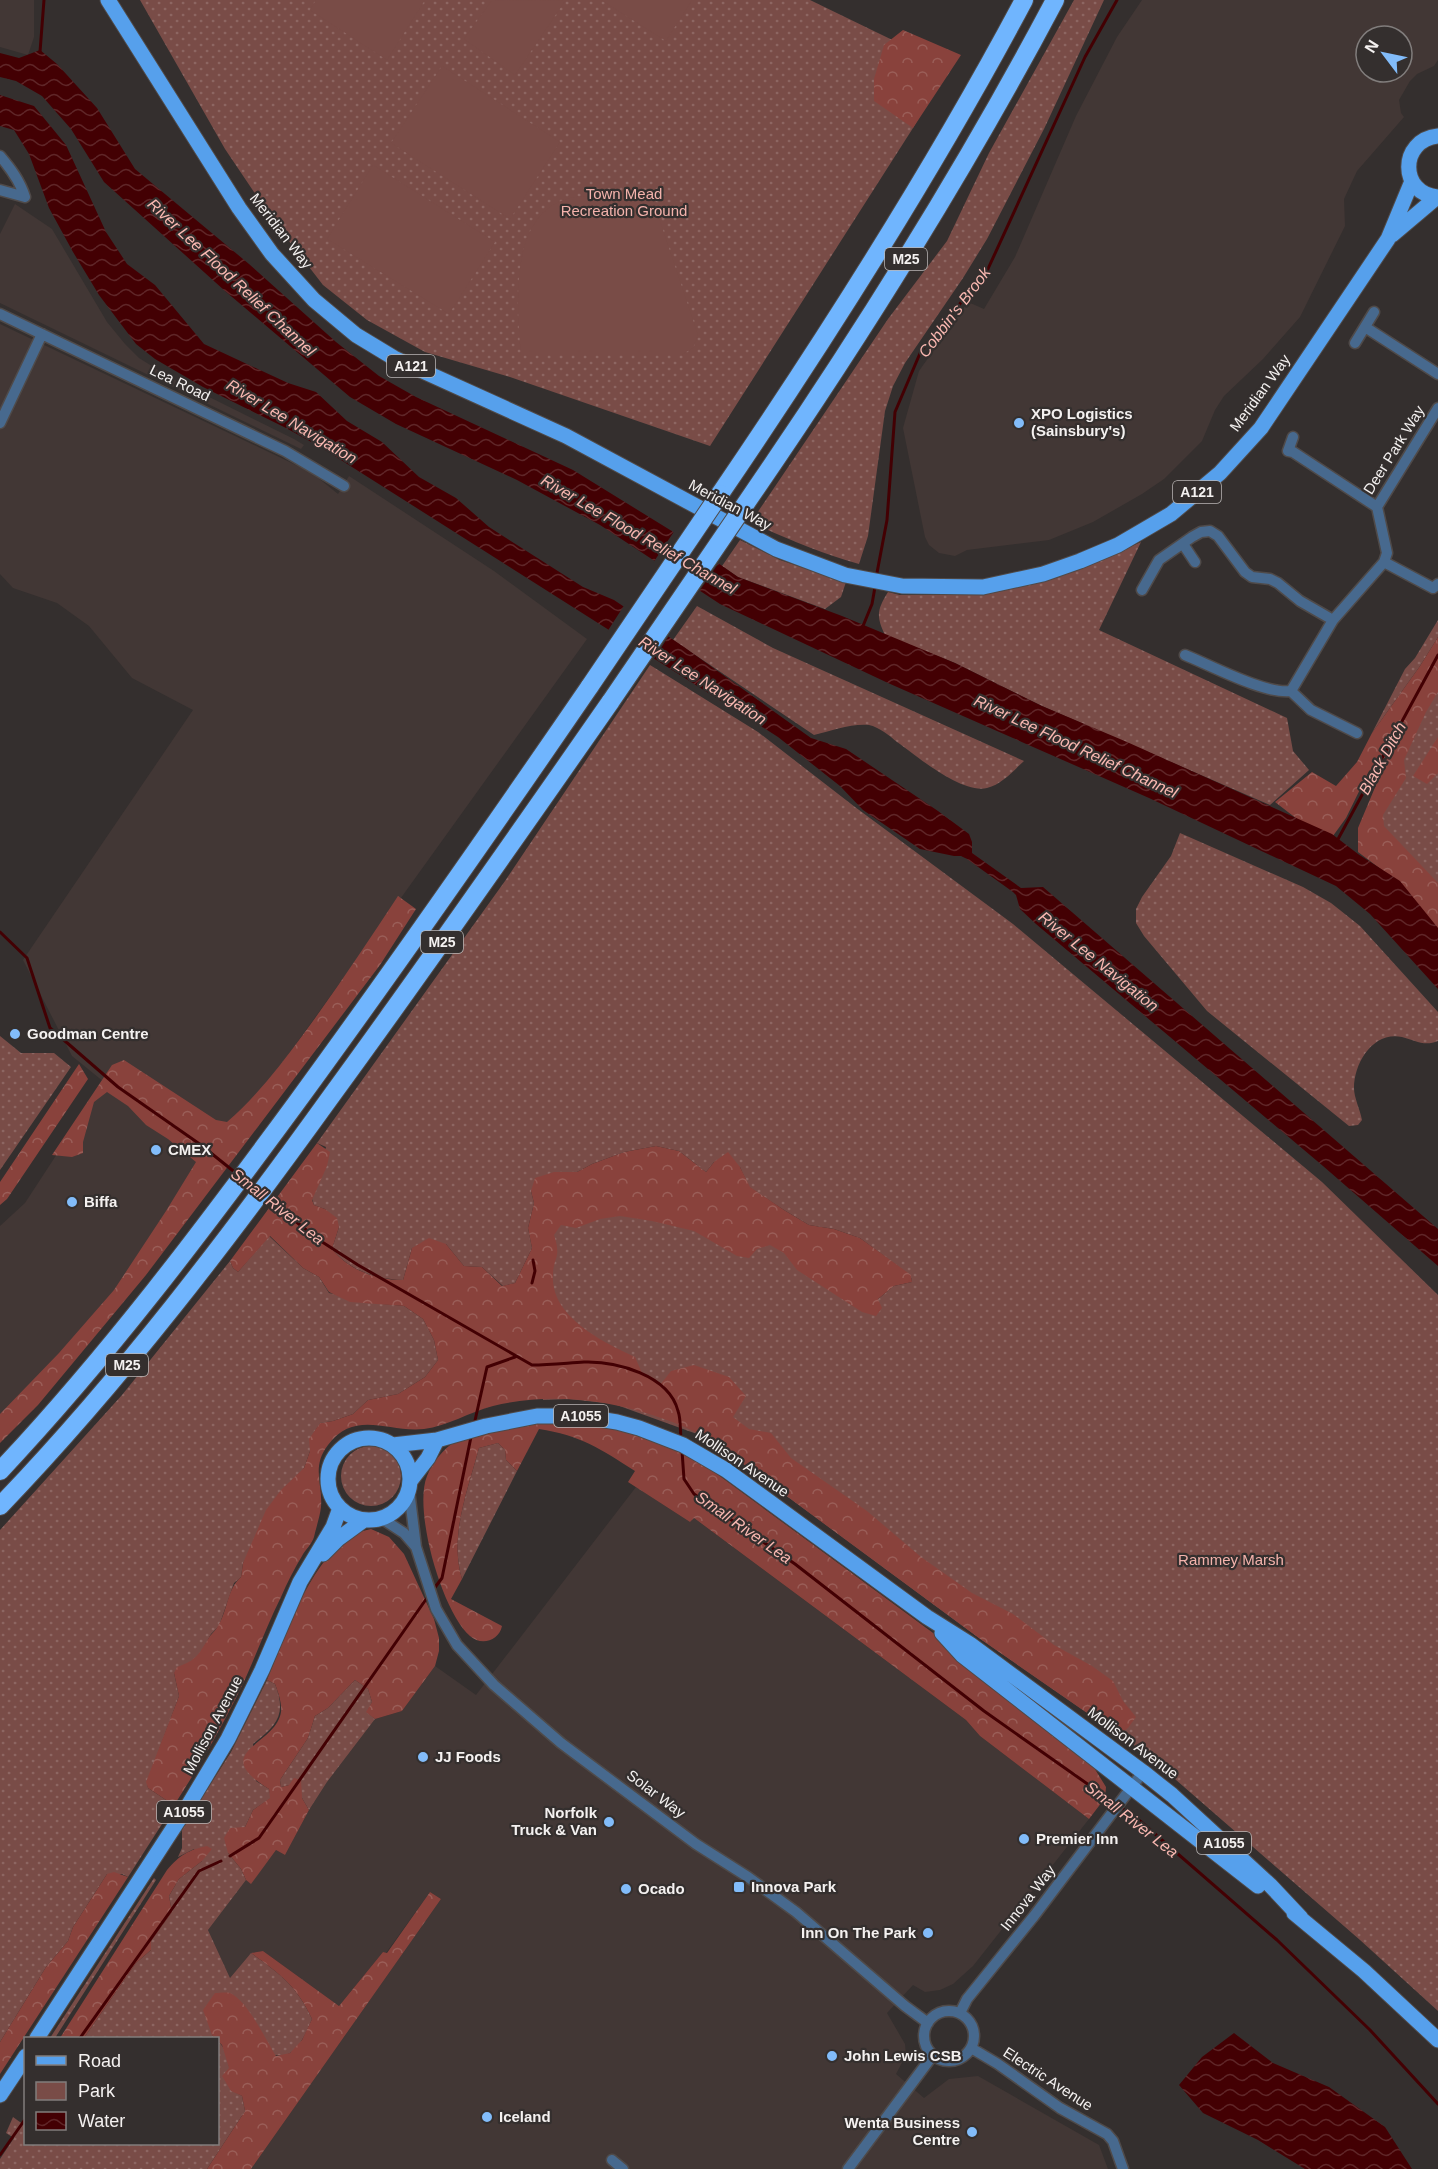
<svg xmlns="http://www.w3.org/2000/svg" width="1438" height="2169" viewBox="0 0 1438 2169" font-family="Helvetica,sans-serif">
<defs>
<pattern id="green-dots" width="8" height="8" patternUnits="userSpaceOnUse" patternTransform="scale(1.5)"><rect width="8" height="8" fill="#794c47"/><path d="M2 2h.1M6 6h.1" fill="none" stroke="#8d6662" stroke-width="1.8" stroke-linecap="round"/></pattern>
<pattern id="forest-crowns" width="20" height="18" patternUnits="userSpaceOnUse" patternTransform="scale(1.5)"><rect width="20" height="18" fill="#89423c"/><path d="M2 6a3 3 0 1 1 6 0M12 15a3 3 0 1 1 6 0" fill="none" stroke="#9a5e58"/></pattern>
<pattern id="water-waves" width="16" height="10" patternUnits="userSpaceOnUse" patternTransform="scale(1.5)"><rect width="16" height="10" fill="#430003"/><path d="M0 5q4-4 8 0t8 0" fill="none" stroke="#5f2628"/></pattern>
</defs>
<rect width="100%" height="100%" fill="#342f2e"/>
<path fill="#423735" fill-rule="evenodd" d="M0 0H34V37L28 55 0 47Z
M1142 0H1438V60L1434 66 1417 74 1410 81 1399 100 1401 113 1404 117 1357 171 1344 199 1345 226 1300 317 1263 359 1224 396 1215 410 1202 441 1164 479 1142 494 1093 522 1049 540 967 550 955 556 939 553 929 545 925 537 903 428 919 371 968 302 984 309 1015 257 1076 116 1117 37ZM1366 36H1402V72H1366Z
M15 204 52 229 107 322 125 344 139 358 171 378 294 439 304 445 301 449 0 303V234Z
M0 324 300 467 317 477 338 494 349 476 494 571 587 639 117 1293 0 1428V1226L25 1203 104 1082 72 1056 23 960 193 710 132 678 89 626 57 603 13 588 0 574Z
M636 1487 690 1522 694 1518 966 1720 980 1736 1089 1819 973 1966 953 1984 940 1990 925 1992 913 1985 887 2013 905 2044 906 2055 896 2074 924 2098 949 2079 978 2076 1099 2145 1108 2169H251L441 1899 430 1892 386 1953 383 1952 339 2006 263 1951 251 1953 230 1978 208 1930 246 1880 251 1883 276 1850 285 1855 309 1810 327 1782 375 1719 402 1711 435 1666 476 1695Z"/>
<path fill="url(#green-dots)" d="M140 0H810L948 67 913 128 710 446 510 377 425 352 367 320 323 285 275 223 225 149Z
M1074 0H1104L1044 129 987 239 963 278 905 363 893 386 885 411 868 536 859 564C821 553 787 539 751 522L888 319 947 241 989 153Z
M740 540 780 560 846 582 841 597 825 609 738 577 722 566Z
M1141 542 1099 630 1287 718 1293 751 1309 770 1270 805 1042 706 955 663 885 635C876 616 877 610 888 592L900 595H956L1005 588 1089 565Z
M697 606 773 648 1024 761C1012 772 1002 784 987 788 961 794 917 756 897 742 890 736 879 727 869 725 853 723 830 731 814 735L673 640Z
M1438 620V637L1420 666 1372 733 1405 669 1415 658Z
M1438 655V893L1363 823Z
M650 665 758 732 855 807 1013 924 1322 1182 1438 1295V2011L1360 1940 1145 1753 979 1638 708 1438 614 1404 569 1399 543 1400 530 1302 564 1183 777 1245 878 1299 894 1286 912 1282 911 1276 860 1238 834 1229 809 1225 784 1210 749 1187 740 1167 714 1162 706 1172 679 1151 656 1146 624 1152 592 1164 577 1172H555L531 1191 534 1203 528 1228 532 1248 515 1283 503 1286 482 1267 464 1266 446 1244 412 1248 403 1280C375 1279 349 1270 332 1249L339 1227 325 1209 314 1205 312 1199 326 1147 317 1143 505 881Z
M1180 833 1303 887 1331 903 1360 926 1438 1012V1041C1424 1047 1415 1040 1402 1037 1373 1031 1354 1063 1354 1088 1354 1098 1360 1109 1362 1120L1358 1125 1349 1126 1207 1011 1144 936 1136 923V909L1142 897 1171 856Z
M0 1036 21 1053H54L71 1067 0 1170Z
M269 1236 303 1268 319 1277 329 1293 383 1304 404 1306 423 1319 434 1340 438 1360 425 1377 398 1394 368 1400 353 1414 333 1421 320 1423 310 1439V1451L304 1468 243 1563 241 1577 234 1583 219 1626 211 1634 199 1656 174 1673 179 1696 147 1782 148 1788 166 1800 171 1810 128 1877 122 1874H107L73 1927 68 1941 46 1967 0 2042V1530L122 1395 230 1261 233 1268 238 1272Z
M498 1443 505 1450 506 1460 517 1471 462 1579C449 1536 468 1490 479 1448Z
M341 1476a30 30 0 1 1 60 0a30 30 0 1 1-60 0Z
M267 1680 275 1684C287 1715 277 1725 253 1744L256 1781 269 1789 271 1798 253 1810 245 1827 228 1853 241 1869 246 1880 208 1930 230 1978 251 1953C280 1974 297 1986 312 2019 307 2030 300 2049 288 2054 272 2060 229 2041 212 2035L215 2038H84L136 1963 151 1950V1941L172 1912 169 1896 179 1879 202 1861 194 1849 178 1857 182 1848V1829L231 1752Z
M355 1680 368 1689 372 1702 367 1712 375 1719 327 1782 309 1810 302 1798 289 1785 281 1787 280 1780 308 1738 315 1716 328 1708Z
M154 1878 156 1880 55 2038H50Z
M218 2041C230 2052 230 2075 231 2090L242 2096 245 2111 207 2169H0V2159L14 2138 6 2133 13 2117 24 2125 25 2123 26 2144H218Z"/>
<path fill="url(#forest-crowns)" d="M903 30 961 55 913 128 874 101V79L884 45Z
M1438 637V692L1426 712 1404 760 1406 778 1383 815 1384 826 1438 883V931L1398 882 1358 852V828L1389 754 1369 771 1346 818 1330 840 1310 829 1275 802 1312 772 1336 786 1357 762 1372 733 1420 666Z
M1438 737V773L1427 784 1413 776Z
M398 896 416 909 380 965 146 1275 38 1405 0 1443V1414L59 1353 114 1290 166 1211 196 1162 168 1139 146 1125 128 1106 107 1092 94 1102 83 1142V1153L72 1157 52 1155 112 1065 124 1060 216 1120 227 1122C256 1097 279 1067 302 1036 336 990 367 943 398 896Z
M79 1064 88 1079 7 1199 0 1205V1182Z
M317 1143 330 1152 327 1166 312 1200 314 1205 325 1209 337 1218 339 1227 332 1249C349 1270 376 1280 403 1280L412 1248 429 1238 446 1244 464 1266 482 1267 502 1286 515 1283 532 1248 528 1228 534 1203 531 1191 535 1178 554 1172H577L592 1164 624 1152 656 1146 679 1151 706 1172 714 1162 728 1152 740 1167 750 1187 784 1210 809 1225 834 1229 860 1238 911 1275 912 1282 894 1286 878 1299 882 1308 876 1316 862 1312 797 1270 784 1253 770 1245 757 1249 749 1258 737 1256 694 1231 652 1221 620 1216 600 1219 576 1228 561 1225 554 1235C562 1259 553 1256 553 1276 551 1317 603 1342 635 1357L642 1373 660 1385 671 1371 694 1365 729 1377 746 1396 733 1417 749 1429 771 1433 791 1458 867 1511 921 1557 972 1593 1013 1614 1054 1645 1092 1666 1113 1681 1123 1701 1136 1717 1128 1728 1119 1735 979 1638 708 1438C643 1405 566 1388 493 1406 470 1412 447 1426 424 1429 388 1433 355 1409 328 1445 311 1467 323 1484 321 1507 320 1516 316 1528 314 1537 312 1544 305 1550 302 1556 294 1569 287 1583 281 1597 265 1629 253 1664 237 1696 217 1736 195 1773 171 1810L166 1800 148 1788 146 1782 179 1696 174 1673 177 1667C198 1660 199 1653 210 1636 213 1632 217 1629 219 1624 228 1609 227 1589 241 1577L243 1563 266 1510 281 1490 304 1468 310 1451 309 1439 320 1423 333 1421 353 1414 368 1400 398 1394 425 1377 438 1360 434 1340 423 1319 404 1306 350 1302 329 1292 319 1277 303 1268 270 1236 238 1272 233 1268 230 1261Z
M551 1421C566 1422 582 1422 597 1424 635 1430 669 1446 702 1463L944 1641 1031 1717 1093 1766 1106 1787 1105 1798 1089 1819 980 1736 966 1720 694 1518 690 1522 628 1482 635 1471C601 1449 580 1435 539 1429L517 1471 506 1460 505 1450 498 1443 479 1448C468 1490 449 1536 462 1579L451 1599 502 1626C499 1641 481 1646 470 1636 442 1612 413 1510 427 1476 432 1463 444 1448 456 1441 479 1429 524 1425 551 1421Z
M371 1529 389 1537 404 1554 434 1619 439 1638V1651L435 1666 402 1711 375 1719 366 1712 372 1702 368 1689 355 1680 328 1708 315 1716 308 1738 280 1780 281 1787 289 1785 294 1778 301 1780 302 1798 309 1810 285 1855 276 1850 251 1884 246 1880 241 1869 228 1853 224 1838 230 1828 245 1827 253 1810 270 1798 269 1789C207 1751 276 1746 281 1712 282 1703 278 1692 275 1684L267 1680C287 1634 315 1539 371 1529Z
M207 1846 212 1849 202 1861 179 1879 169 1896 172 1912 151 1941V1950L136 1963 84 2038H60L167 1870C180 1855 188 1850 207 1846Z
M114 1872 128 1877 0 2074V2042L46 1967 68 1941 73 1927 107 1874Z
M430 1892 441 1899 251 2169H207L245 2111 242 2096 231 2091 222 2076 229 2068 222 2045 212 2035 203 2010 215 1993C219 1993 226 1992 230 1993 247 2000 266 2040 276 2056L290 2053 302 2040 312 2019C297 1986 280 1974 251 1953L263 1951 339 2006 383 1952 387 1953Z"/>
<path fill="#794c47" d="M316 0H425L387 60 310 10Z
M492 0 565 1 515 75 464 39Z
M601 0H692L666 41Z
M442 66 560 142 510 219 391 143Z
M373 165 495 242 449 314 327 239Z
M650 191 698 335 693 348 681 355H521C517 307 508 216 567 199 575 196 586 197 594 196 613 194 631 192 650 191Z"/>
<path fill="url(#water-waves)" d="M40 50 57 64 97 108 135 169 249 264 336 342 379 376 416 397 573 470 675 533 738 577 842 616 955 663 1042 706 1127 742 1332 834 1358 854 1400 881 1438 928V989L1370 914 1336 886 1149 798 888 683 720 604 600 525 517 480 396 424 350 397 225 291 104 182 71 129 42 96 16 81 0 77V53L19 58Z
M0 95 34 106 66 145 106 232 127 264 155 285 204 344 288 383 316 392 347 421 382 442 419 477 456 498 489 527 583 587 614 600 684 647 811 738 846 749 938 811 969 834 972 842V853L1021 888 1043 887 1438 1229V1266L1323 1166 1036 924 1020 909 1016 895 1013 892 967 859 961 856H954L920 849 863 810 840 786 778 737 322 448 286 428 203 387 155 359 136 344 99 295 73 252 49 208 29 154 14 130 0 126Z
M1234 2033 1273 2063 1329 2087 1385 2127 1412 2169H1305L1258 2140 1203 2113 1179 2085 1202 2057Z"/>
<path fill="#342f2e" d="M675 530 720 561 698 593 653 563Z
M625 604 670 634 652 662 607 632Z"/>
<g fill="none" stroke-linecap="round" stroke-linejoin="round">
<path stroke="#430003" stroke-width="3" d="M40 52 44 0
M876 578 887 520 895 412 921 351 987 271 1085 57 1117 0
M863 626 872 604 875 587
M1337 841 1438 655
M0 932 27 958 50 1028 118 1087 201 1145 237 1174
M266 1197 316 1238 358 1265 532 1365C550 1365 567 1363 584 1362 616 1361 669 1375 678 1411 681 1419 680 1430 681 1439
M532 1283 535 1271 533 1260
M474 1425 487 1367 515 1357
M682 1451 684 1479 694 1494 795 1564 984 1711 1140 1821 1277 1940 1370 2030 1438 2104
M433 1590 442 1578 471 1437
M230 1856 259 1838 429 1595
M80 2038 199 1871 221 1861
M0 2155 26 2118"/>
<g stroke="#4f4a49" stroke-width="13">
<path id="minor" d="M0 156C11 169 20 181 25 197L0 190
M0 314 285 451 344 486
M1365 327 1438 374
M1355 343 1374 312
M0 423 42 334
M1293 437 1288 451 1293 452 1377 507
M1183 544 1195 562
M1384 562 1433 588 1438 584
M1142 590 1159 560 1192 537 1201 532 1210 531 1218 536 1245 572 1252 577 1270 579 1278 583 1300 601 1333 620
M1185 655C1210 665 1266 695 1291 691L1333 620 1384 562 1387 553 1377 507 1438 408
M1291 691 1311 710 1357 733
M409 1490 416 1547 436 1609 457 1645 494 1685 561 1743 696 1844 748 1877 796 1912 905 2006 928 2023
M381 1518 404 1533 416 1547
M924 2036a25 25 0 1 1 50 0a25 25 0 1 1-50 0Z
M960 2013 967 1999 1034 1916 1143 1772
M971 2048 998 2064 1060 2108 1107 2134 1113 2141 1123 2169
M612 2160 623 2169
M848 2169 933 2055"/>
</g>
<g stroke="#4f4a49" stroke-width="17">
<path id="primary" d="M108 0 239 208 272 254 314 300 356 335 394 358 566 436 776 549 845 575 902 586 983 587 1043 574 1080 561 1118 545 1171 514 1220 473 1261 428 1388 239 1412 181
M1438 136C1399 140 1399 194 1438 197
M1392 235 1437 197
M328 1479a41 41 0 1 1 82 0a41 41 0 1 1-82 0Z
M393 1445 437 1440 486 1426 537 1416H580L617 1422 639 1428 683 1445 726 1470 927 1617 970 1644 1143 1772 1172 1795 1270 1885 1301 1918
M411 1480 428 1458 437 1440
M323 1554 338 1539 364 1520
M942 1633 962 1655 1258 1886
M1294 1913 1364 1971 1438 2040
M37 2038 189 1804 228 1739 262 1670 300 1582 333 1527 340 1508
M0 2095 26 2056"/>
</g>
<g stroke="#4f4a49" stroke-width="20">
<path id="motorway" d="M720 494C829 334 933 171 1024 0
M742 509C855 345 962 176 1055 0
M0 1471C109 1355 203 1230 297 1102 397 965 494 826 590 686
M0 1506C122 1379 229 1238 332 1095 427 965 519 833 611 701"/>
</g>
<use href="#minor" stroke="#47698e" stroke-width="10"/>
<use href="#primary" stroke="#56a0ec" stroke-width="15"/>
<use href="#motorway" stroke="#70b5fe" stroke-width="18"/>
<g stroke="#4f4a49" stroke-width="20" stroke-linecap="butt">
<path id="motorway-bridge" d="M590 686 720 494
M611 701 742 509"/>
</g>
<use href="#motorway-bridge" stroke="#70b5fe" stroke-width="18"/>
</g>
<g fill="#82bcfa" stroke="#342f2e" stroke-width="2">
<circle cx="1019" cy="423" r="6"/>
<circle cx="15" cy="1034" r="6"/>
<circle cx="156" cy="1150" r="6"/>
<circle cx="72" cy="1202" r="6"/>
<circle cx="423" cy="1757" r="6"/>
<circle cx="609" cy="1822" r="6"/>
<circle cx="1024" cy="1839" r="6"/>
<rect x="733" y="1881" width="12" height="12" rx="3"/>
<circle cx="626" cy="1889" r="6"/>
<circle cx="928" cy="1933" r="6"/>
<circle cx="832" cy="2056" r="6"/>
<circle cx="487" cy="2117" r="6"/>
<circle cx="972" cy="2132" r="6"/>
</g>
<g text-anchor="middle" stroke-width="4.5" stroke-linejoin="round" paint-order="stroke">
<g fill="#342f2e" stroke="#bab7b6" stroke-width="1.5">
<rect x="885" y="248" width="42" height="22" rx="4.5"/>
<rect x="387" y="355" width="48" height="22" rx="4.5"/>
<rect x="1173" y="481" width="48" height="22" rx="4.5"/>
<rect x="421" y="931" width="42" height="22" rx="4.5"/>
<rect x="106" y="1354" width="42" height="22" rx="4.5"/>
<rect x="554" y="1405" width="54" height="22" rx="4.5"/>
<rect x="157" y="1801" width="54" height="22" rx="4.5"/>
<rect x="1197" y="1832" width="54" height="22" rx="4.5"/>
</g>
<g font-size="14" font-weight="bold" fill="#f4f1f0">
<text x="906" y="264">M25</text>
<text x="411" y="371">A121</text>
<text x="1197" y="497">A121</text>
<text x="442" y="947">M25</text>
<text x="127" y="1370">M25</text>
<text x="581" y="1421">A1055</text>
<text x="184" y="1817">A1055</text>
<text x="1224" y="1848">A1055</text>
</g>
<g font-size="15" fill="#f4b3ac" stroke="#342f2e">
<text x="624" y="199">Town Mead<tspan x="624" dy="17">Recreation Ground</tspan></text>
<text x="1231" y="1565">Rammey Marsh</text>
</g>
<g font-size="15" fill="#f4f1f0" stroke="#342f2e">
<text transform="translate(281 231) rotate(52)" y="5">Meridian Way</text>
<text transform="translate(180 383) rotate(26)" y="5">Lea Road</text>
<text transform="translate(1260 393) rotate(-54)" y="5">Meridian Way</text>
<text transform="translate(1394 450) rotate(-58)" y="5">Deer Park Way</text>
<text transform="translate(730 505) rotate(28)" y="5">Meridian Way</text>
<text transform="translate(742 1463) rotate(34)" y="5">Mollison Avenue</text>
<text transform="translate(213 1725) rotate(-62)" y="5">Mollison Avenue</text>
<text transform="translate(1133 1743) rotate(37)" y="5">Mollison Avenue</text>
<text transform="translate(656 1794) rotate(37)" y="5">Solar Way</text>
<text transform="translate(1028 1898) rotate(-52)" y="5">Innova Way</text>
<text transform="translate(1048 2079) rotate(33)" y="5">Electric Avenue</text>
</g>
<g font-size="15" font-weight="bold" fill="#f4f1f0" stroke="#342f2e" text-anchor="start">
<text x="1031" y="419">XPO Logistics<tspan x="1031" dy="17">(Sainsbury's)</tspan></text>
<text x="27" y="1039">Goodman Centre</text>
<text x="168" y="1155">CMEX</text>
<text x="84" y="1207">Biffa</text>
<text x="435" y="1762">JJ Foods</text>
<text x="597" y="1818" text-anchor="end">Norfolk<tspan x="597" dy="17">Truck &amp; Van</tspan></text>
<text x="1036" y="1844">Premier Inn</text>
<text x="751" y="1892">Innova Park</text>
<text x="638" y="1894">Ocado</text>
<text x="916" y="1938" text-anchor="end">Inn On The Park</text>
<text x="844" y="2061">John Lewis CSB</text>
<text x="499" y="2122">Iceland</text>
<text x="960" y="2128" text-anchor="end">Wenta Business<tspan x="960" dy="17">Centre</tspan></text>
</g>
<g font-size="16" font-style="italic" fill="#fab8b1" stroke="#342f2e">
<text transform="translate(232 277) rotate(43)" y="6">River Lee Flood Relief Channel</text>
<text transform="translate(954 312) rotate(-53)" y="6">Cobbin's Brook</text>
<text transform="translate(292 421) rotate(31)" y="6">River Lee Navigation</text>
<text transform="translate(639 534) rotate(30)" y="6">River Lee Flood Relief Channel</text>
<text transform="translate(703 680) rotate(33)" y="6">River Lee Navigation</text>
<text transform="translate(1076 746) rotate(25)" y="6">River Lee Flood Relief Channel</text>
<text transform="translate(1382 758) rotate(-61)" y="6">Black Ditch</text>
<text transform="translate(1099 961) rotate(39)" y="6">River Lee Navigation</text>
<text transform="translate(278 1206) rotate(38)" y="6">Small River Lea</text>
<text transform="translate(744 1527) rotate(35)" y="6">Small River Lea</text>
<text transform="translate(1132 1819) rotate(38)" y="6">Small River Lea</text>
</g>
</g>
<rect x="24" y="2037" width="195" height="108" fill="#342f2e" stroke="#817d7c" stroke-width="1.5"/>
<rect x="36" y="2056" width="30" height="9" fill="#56a0ec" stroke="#817d7c" stroke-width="1.5"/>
<text x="78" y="2067" font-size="18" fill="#f4f1f0">Road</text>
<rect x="36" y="2082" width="30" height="18" fill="#794c47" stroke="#817d7c" stroke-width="1.5"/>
<text x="78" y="2097" font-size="18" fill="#f4f1f0">Park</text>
<rect x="36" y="2112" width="30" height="18" fill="url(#water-waves)" stroke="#817d7c" stroke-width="1.5"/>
<text x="78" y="2127" font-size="18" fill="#f4f1f0">Water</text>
<g transform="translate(1384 54) rotate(302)"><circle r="28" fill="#342f2e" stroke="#817d7c" stroke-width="1.5"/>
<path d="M0-4.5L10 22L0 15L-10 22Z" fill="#82bcfa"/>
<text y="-9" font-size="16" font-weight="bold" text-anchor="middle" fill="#f4f1f0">N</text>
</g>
</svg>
